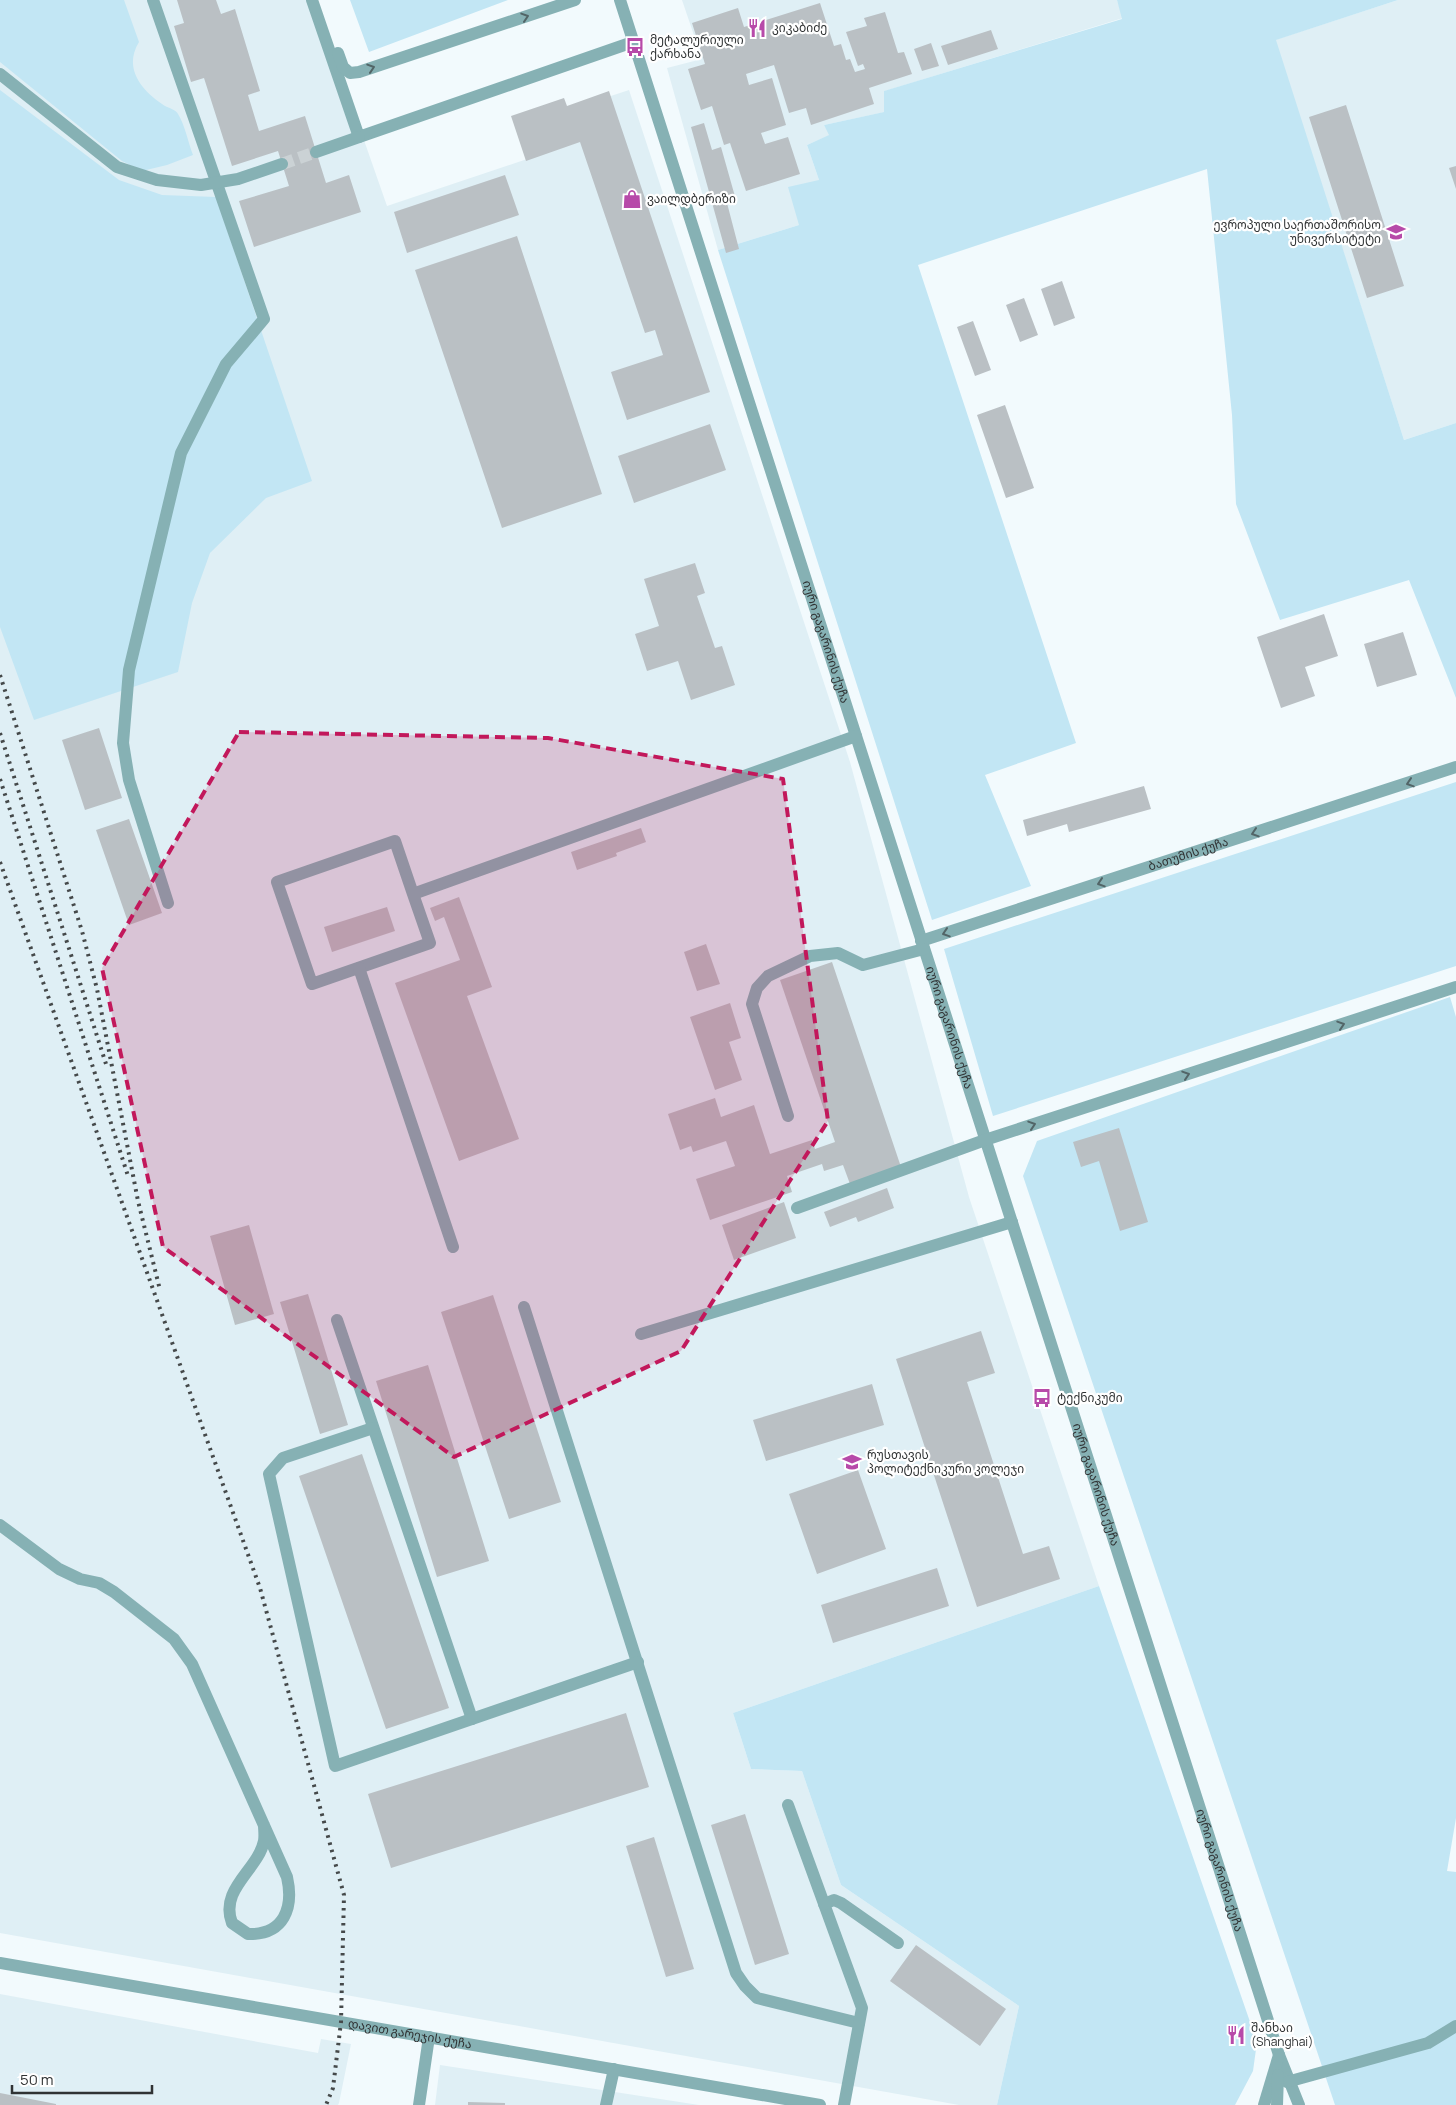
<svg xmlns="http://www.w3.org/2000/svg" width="1456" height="2105" viewBox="0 0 1456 2105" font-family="Manrope,'Noto Sans Georgian',sans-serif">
<rect width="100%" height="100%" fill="#f2fafd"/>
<path fill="#dfeff5" d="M0 0H315L387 206 533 157 523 125 629 90 850 762 969 1197 1099 1586 733 1713 751 1769 802 1771 841 1885 1019 2006 997 2105H959L0 1933Z
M682 0H1117L1123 18 885 91V112L824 125 830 135 807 145 819 180 799 225 718 250 667 68 702 59Z
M1398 0H1456V423L1404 440 1275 40Z
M0 1994 318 2053 321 2039 351 2044 339 2103 338 2105H0Z
M440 2065 699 2105H435Z"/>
<path fill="#c2e6f4" d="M0 0H124L139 42C123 68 141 91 165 106 169 108 176 110 178 114 185 125 188 142 193 155L167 165 142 171 122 161 0 62Z
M350 0H508L369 52Z
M1117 0H1398L1276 40 1404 440 1456 423V698L1409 580 1280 620 1236 504 1232 415 1207 169 918 265 1076 743 985 775 1031 886 932 920 718 250 799 225 788 187 819 180 807 145 829 135 824 125 884 112V91L1122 19Z
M0 90 119 180 162 195 216 197 312 481 266 498 210 553 192 603 178 672 34 720 0 627Z
M1456 782V966L993 1116 944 949Z
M1450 997 1456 1017V1818L1447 1871 1456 1872V2105H1335L1023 1176 1037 1141Z
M1099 1586 1257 2042 1253 2071 1235 2105H997L1019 2006 841 1885 802 1771 751 1769 733 1713Z"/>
<path fill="#bac0c4" d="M177 0H216L221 14 235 9 260 91 248 95 259 131 305 116 326 183 349 175 361 212 254 247 239 201 289 186 278 151 232 166 204 78 191 82 174 26 184 23Z
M820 3 834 46 841 44 846 60 850 59 855 72 865 69 863 64 858 66 846 32 867 26 864 18 885 12 898 53 904 52 912 74 869 88 874 104 811 125 806 108 789 113 774 65 746 74 749 85 772 78 786 125 761 133 765 144 788 137 800 174 746 191 730 143 724 145 712 106 701 110 688 69 705 64 692 23 738 8 744 27Z
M991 30 998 49 948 65 941 46Z
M931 43 939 66 922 71 914 49Z
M609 91 710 392 627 420 611 372 663 355 655 330 645 333 580 142 526 161 511 116 564 98 567 106Z
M1346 105 1404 286 1367 298 1309 117Z
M704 123 712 150 721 147 736 200 727 203 739 249 726 253 691 127Z
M1456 166V189L1449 168Z
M505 175 519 215 407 253 394 212Z
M517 236 602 494 502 528 415 270Z
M1062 281 1075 318 1054 326 1041 289Z
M1024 298 1038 335 1020 342 1006 305Z
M973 321 991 370 975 376 957 327Z
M1005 405 1034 488 1006 498 977 415Z
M710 424 726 470 634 503 618 456Z
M695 563 705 593 697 596 715 648 722 646 735 685 691 700 678 661 647 671 635 634 659 626 644 579Z
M1324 614 1338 656 1305 667 1315 696 1281 708 1257 637Z
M1403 632 1417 675 1377 687 1364 644Z
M99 728 122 798 85 810 62 740Z
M1144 786 1151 809 1069 832 1067 824 1027 836 1023 820Z
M129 819 162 913 129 925 96 830Z
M641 828 646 842 616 853 617 856 577 870 571 852Z
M459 897 492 987 467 996 519 1139 459 1161 395 983 460 960 444 917 435 921 430 908Z
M387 907 395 931 332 952 324 927Z
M706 944 720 984 697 991 684 952Z
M832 962 901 1167 850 1184 843 1165 824 1171 822 1164 787 1176 792 1192 710 1220 696 1179 735 1166 726 1141 693 1152 691 1146 680 1150 668 1114 715 1098 721 1117 754 1105 770 1154 812 1140 815 1149 835 1142 780 980Z
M730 1003 741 1038 729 1042 742 1080 715 1090 690 1017Z
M1119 1128 1148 1222 1120 1231 1099 1161 1081 1167 1073 1142Z
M887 1188 894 1208 858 1222 856 1217 830 1227 824 1212Z
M784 1202 796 1238 734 1260 722 1225Z
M249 1225 274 1314 235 1325 210 1236Z
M308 1294 348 1425 320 1434 280 1302Z
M493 1295 561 1502 509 1519 441 1312Z
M981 1331 995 1373 967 1382 1023 1554 1049 1546 1060 1579 977 1607 896 1359Z
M428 1365 489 1561 437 1577 376 1381Z
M872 1384 884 1425 766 1461 753 1420Z
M362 1454 449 1708 386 1729 299 1476Z
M858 1470 886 1549 817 1574 789 1494Z
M937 1568 949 1606 833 1643 821 1605Z
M626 1713 649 1787 391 1868 368 1794Z
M745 1814 789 1954 755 1965 711 1825Z
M654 1837 694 1969 666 1977 626 1846Z
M916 1945 1006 2009 980 2046 890 1981Z
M0 2093 56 2104V2105H0Z
M468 2102 505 2103V2105H468Z"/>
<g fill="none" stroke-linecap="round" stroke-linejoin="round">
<path stroke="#cbd2d5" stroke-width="12" stroke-dasharray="12 6" stroke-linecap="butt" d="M282 164 316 152"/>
<g stroke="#86b1b4" stroke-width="12">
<path d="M153 0 264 319 226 364 181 453 129 670 123 743 129 780 168 903"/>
<path d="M312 0 359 137 633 42"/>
<path id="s1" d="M620 0 1279 2055 1299 2105"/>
<path d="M338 53 343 67 350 73 359 72 575 0"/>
<path d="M0 74 117 167 157 180 201 185 238 179 282 164"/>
<path d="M316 152 359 137"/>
<path d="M413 894 395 841 277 882 312 984 430 943 413 894 856 736"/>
<path id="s2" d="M921 941 1456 767"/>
<path d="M359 968 453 1247"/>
<path d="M788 1116 752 1004 757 988 768 976 810 956 838 953 863 965 924 949"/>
<path d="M797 1208 985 1140 1456 987"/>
<path d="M524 1307 736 1973 745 1986 757 1998 859 2023"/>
<path d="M337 1320 472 1719"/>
<path d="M641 1334 1012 1222"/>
<path d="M373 1428 283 1458 269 1474 335 1766 638 1662"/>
<path d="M0 1525 59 1569 80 1579 99 1583 114 1592 174 1639 192 1664 287 1877C294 1908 284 1935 248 1934L232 1923C219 1889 258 1870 264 1841 265 1835 264 1830 264 1825"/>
<path d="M788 1805 862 2008 844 2105"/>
<path d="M824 1904 834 1900 841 1903 898 1943"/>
<path id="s3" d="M0 1963 820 2105"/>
<path d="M1287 2082 1428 2043 1456 2026"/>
<path d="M419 2105 429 2037"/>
<path d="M606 2105 614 2069"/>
<path d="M1264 2105 1279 2055"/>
<path d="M1277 2105 1278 2075"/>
</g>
<path stroke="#45494a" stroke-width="4" stroke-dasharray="2.5 5" stroke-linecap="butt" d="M0 675 82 931 97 989 138 1201 160 1290
M0 733 106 1064
M0 779 128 1176
M0 862 260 1588 344 1895 341 2022 333 2088 326 2105"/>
</g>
<defs><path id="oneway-chevron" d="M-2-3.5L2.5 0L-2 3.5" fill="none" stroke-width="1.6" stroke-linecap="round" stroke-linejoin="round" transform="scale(1.25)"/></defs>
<g stroke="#526567">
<use href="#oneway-chevron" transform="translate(525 17) rotate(-18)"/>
<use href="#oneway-chevron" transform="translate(371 68) rotate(-18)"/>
<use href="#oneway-chevron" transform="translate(1410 783) rotate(162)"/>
<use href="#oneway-chevron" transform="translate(1255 833) rotate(162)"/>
<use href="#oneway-chevron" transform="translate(1101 883) rotate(162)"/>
<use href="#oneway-chevron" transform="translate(946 933) rotate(162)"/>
<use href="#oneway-chevron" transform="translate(1341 1025) rotate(-18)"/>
<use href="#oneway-chevron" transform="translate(1186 1075) rotate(-18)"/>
<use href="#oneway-chevron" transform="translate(1032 1125) rotate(-18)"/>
</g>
<path fill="#c2185b" fill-opacity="0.2" stroke="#c2185b" stroke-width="4" stroke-dasharray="10 6" stroke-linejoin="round" d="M239 732 548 738 783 779 828 1121 681 1351 454 1457 163 1247 102 968Z"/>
<defs>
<g id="restaurant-bare" transform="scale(1.5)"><path d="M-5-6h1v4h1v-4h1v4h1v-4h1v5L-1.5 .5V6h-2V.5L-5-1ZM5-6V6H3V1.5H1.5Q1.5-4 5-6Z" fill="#b74aa9" stroke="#fff" stroke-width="2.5" paint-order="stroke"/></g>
<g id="bus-bare" transform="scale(1.5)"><path d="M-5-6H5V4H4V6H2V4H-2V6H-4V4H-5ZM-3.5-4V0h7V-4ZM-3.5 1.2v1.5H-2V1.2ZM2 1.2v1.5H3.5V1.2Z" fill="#b74aa9" stroke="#fff" stroke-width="2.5" paint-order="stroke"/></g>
<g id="shop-bare" transform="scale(1.5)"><path d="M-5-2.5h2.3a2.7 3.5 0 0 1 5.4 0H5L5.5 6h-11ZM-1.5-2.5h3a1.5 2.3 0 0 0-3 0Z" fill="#b74aa9" stroke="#fff" stroke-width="2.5" paint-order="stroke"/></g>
<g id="university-bare" transform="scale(1.5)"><path d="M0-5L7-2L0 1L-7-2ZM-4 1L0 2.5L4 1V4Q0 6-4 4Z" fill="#b74aa9" stroke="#fff" stroke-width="2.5" paint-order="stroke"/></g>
</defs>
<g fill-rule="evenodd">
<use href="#restaurant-bare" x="757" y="28"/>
<use href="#bus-bare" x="635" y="47"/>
<use href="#shop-bare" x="632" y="199"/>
<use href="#university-bare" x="1396" y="232"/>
<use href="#bus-bare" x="1042" y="1398"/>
<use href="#university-bare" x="852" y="1462"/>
<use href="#restaurant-bare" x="1236" y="2035"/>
</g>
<g text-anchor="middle" stroke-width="4.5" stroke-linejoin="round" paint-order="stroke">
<g font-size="12" fill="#303334" stroke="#fff" text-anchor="start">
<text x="772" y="32">კიკაბიძე</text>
<text x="650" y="44">მეტალურიული<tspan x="650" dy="14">ქარხანა</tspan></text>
<text x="647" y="203">ვაილდბერიზი</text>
<text x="1381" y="229" text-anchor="end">ევროპული საერთაშორისო<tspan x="1381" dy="14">უნივერსიტეტი</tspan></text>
<text x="1057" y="1402">ტექნიკუმი</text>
<text x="867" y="1459">რუსთავის<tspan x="867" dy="14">პოლიტექნიკური კოლეჯი</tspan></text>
<text x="1251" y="2032">შანხაი<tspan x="1251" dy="14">(Shanghai)</tspan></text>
</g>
<g font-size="12" fill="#303334" stroke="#fff">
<text dy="4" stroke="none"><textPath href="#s1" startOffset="674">იური გაგარინის ქუჩა</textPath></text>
<text dy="4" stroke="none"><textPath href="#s2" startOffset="281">ბათუმის ქუჩა</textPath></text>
<text dy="4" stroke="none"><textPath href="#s1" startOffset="1079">იური გაგარინის ქუჩა</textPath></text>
<text dy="4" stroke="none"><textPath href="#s1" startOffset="1559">იური გაგარინის ქუჩა</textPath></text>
<text dy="4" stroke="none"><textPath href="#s1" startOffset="1964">იური გაგარინის ქუჩა</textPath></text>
<text dy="4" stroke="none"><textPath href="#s3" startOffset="416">დავით გარეჯის ქუჩა</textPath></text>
</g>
</g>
<path d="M12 2085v8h140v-8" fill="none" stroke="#303334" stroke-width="2.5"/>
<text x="20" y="2085" font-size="15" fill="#303334" stroke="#ffffff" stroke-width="4" paint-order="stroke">50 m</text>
</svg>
